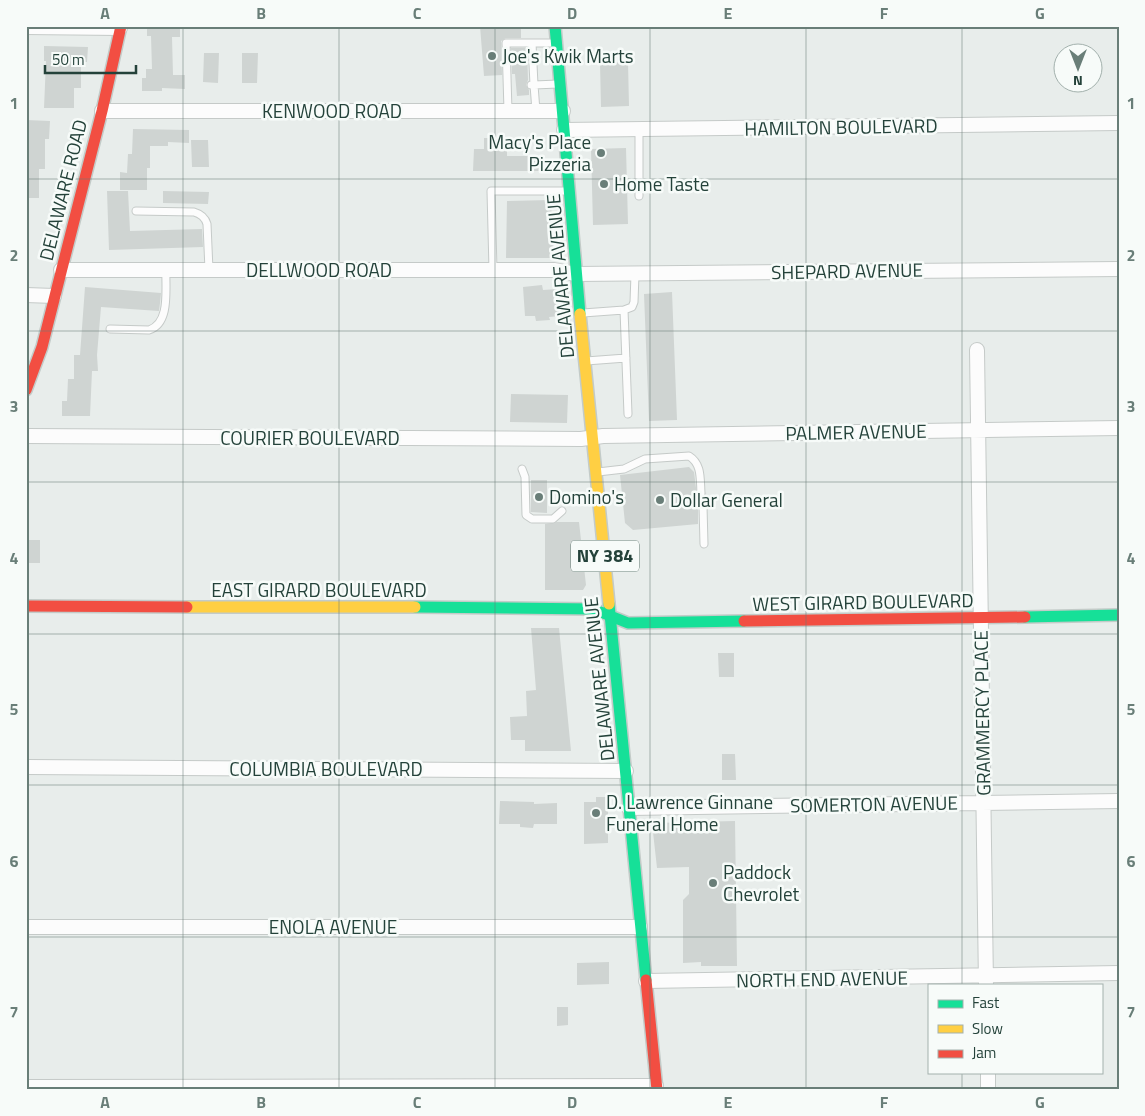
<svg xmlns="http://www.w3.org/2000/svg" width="1145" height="1116" viewBox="0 0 1145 1116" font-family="'Titillium Web',sans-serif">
<rect width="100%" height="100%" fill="#e8edeb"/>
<path fill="#cfd4d2" d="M147 26H180V37H172L173 75H185V89L162 88V91H142V78H146V69H152L151 36H147Z
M480 26H521V38H506L501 41 502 75 484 76Z
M44 46 88 47 87 62H81V88H74V108H44L46 61H44Z
M511 48H527L528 80 526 85 529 90V95L517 96 515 74H512Z
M204 53H219L218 83 203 82Z
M242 53H258L257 83H242Z
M628 62 629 106 601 107 600 63Z
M26 120 50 121 49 139H45V169H39V198H26V158H29V139H26Z
M133 129 189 130V143L168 142V146H150V168H147V190H120V172L127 173 128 154H132Z
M484 138H507V156H535V160H547V171H473L474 149H484Z
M191 140H208L209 167H192Z
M626 148 628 224 593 225 591 149Z
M107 191H128L130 231 202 229 203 247 109 250Z
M163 191 209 192 208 204 163 203Z
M551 200 554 258H506L507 201Z
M542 285 543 290 558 289 560 316 549 317 550 320 536 321 535 316H525L523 287Z
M85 287 161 293 160 303 159 311 101 307 97 355 98 371H92L90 416H62V401H67L68 379H74V355H80Z
M672 292 677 420 649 421 644 294Z
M511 394 568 395 567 423 510 422Z
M689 467 694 472 697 496 703 498 706 492 707 503 702 501 698 504V524L633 530 625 523 620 475Z
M531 480H547V513L531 512Z
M557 522H579L586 585 583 590H545V524Z
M26 540H40V563H26Z
M531 628H559L571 751H525V740H511L510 717 527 716 526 691 536 690Z
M718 653H734V677H719Z
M722 754H735L736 780H722Z
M596 797H608V843L584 844V802H596Z
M500 801 534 802V804L557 803V824H534L533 828 520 827V824H499Z
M735 821 737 966H701V962L683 963V900L689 894V867L657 868 652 823Z
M609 962V984L577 985V963Z
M557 1007H568V1025L557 1026Z"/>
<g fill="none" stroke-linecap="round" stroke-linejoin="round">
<g stroke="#c5cac8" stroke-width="9">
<path id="lane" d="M532 43 534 85 558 84
M531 85H534L536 111
M508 111 506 43H554
M639 129V196
M136 211 194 212C201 214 205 217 207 224L209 270
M493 270 491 191H566
M624 310 628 414
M583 313 624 310 632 307 634 302 635 274
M110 329 149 330C171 323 165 288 166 270
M586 361 626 358
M522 469 525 477 526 515 532 519H553L562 511
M598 472 624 469 645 459 689 456C702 464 700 479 701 493
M703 506 704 544"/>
</g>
<g stroke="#c5cac8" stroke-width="16">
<path id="street" d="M26 27 120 28
M102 111H563
M564 130 1119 123
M61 270H554L576 274 1119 269
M26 295 54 296
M977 350 986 985
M26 436 581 439 603 436 1119 428
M26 767 626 771
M629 808 1119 801
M26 927H640
M646 981 1119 973
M988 1072V1090
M26 1087 656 1086"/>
</g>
<g stroke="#c3cbc8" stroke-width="14">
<path id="fast" d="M555 26 580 314
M609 604 646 980
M415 607 593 609 628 623 744 621
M1025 617 1119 615"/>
</g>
<g stroke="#c3cbc8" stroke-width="14">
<path id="slow" d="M580 314 609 604
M187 607H415"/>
</g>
<g stroke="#c3cbc8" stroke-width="14">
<path id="jam" d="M26 390 42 347 102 111 121 26
M26 606 187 607
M744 621 1025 617
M646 980 657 1090"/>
</g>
<use href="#lane" stroke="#fcfcfc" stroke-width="7"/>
<use href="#street" stroke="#fcfcfc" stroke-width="14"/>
<use href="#fast" stroke="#16e098" stroke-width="11"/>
<use href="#slow" stroke="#ffcf43" stroke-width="11"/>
<use href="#jam" stroke="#f24e42" stroke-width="11"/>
</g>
<path fill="none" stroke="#697e78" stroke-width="1" stroke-opacity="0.55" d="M183 26V1090M339 26V1090M495 26V1090M650 26V1090M806 26V1090M962 26V985M26 179H1119M26 331H1119M26 482H1119M26 634H1119M26 785H1119M26 937H1119M962 1072V1090"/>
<g fill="#697e78" stroke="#f7fbf9" stroke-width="2">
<circle cx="492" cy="56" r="5"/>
<circle cx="601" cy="153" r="5"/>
<circle cx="604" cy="184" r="5"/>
<circle cx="539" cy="497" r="5"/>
<circle cx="660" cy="500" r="5"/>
<circle cx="596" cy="813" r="5"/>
<circle cx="713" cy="883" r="5"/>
</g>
<g text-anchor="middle" stroke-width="5" stroke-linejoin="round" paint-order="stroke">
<rect fill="#f7fbf9" stroke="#637a73" stroke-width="1" x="571" y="540.5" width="68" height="31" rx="4"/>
<g font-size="18" font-weight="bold" fill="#24423a">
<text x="605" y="562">NY 384</text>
</g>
<g font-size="19" fill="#24423a" stroke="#f7fbf9" text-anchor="start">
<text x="502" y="63">Joe's Kwik Marts</text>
<text x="591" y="149" text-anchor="end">Macy's Place<tspan x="591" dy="22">Pizzeria</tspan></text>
<text x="614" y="191">Home Taste</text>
<text x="549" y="504">Domino's</text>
<text x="670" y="507">Dollar General</text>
<text x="606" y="809">D. Lawrence Ginnane<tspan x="606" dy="22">Funeral Home</tspan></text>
<text x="723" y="879">Paddock<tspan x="723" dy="22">Chevrolet</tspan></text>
</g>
<g font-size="19" fill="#24423a" stroke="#f7fbf9">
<text x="332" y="118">KENWOOD ROAD</text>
<text transform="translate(841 127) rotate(-1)" y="7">HAMILTON BOULEVARD</text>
<text transform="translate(63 190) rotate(-76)" y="7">DELAWARE ROAD</text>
<text x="319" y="277">DELLWOOD ROAD</text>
<text transform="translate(847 271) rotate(-1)" y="7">SHEPARD AVENUE</text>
<text transform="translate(560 276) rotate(-95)" y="7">DELAWARE AVENUE</text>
<text transform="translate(856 432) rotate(-1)" y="7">PALMER AVENUE</text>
<text x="310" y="445">COURIER BOULEVARD</text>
<text x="319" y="597">EAST GIRARD BOULEVARD</text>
<text transform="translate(863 602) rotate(-1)" y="7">WEST GIRARD BOULEVARD</text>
<text transform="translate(599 679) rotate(-96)" y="7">DELAWARE AVENUE</text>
<text transform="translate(982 713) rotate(-91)" y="7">GRAMMERCY PLACE</text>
<text x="326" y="776">COLUMBIA BOULEVARD</text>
<text transform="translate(874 804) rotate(-1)" y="7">SOMERTON AVENUE</text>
<text x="333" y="934">ENOLA AVENUE</text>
<text transform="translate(822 979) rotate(-1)" y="7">NORTH END AVENUE</text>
</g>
</g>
<rect width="1145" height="1116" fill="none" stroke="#f7fbf9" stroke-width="55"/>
<rect x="928" y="984" width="175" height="90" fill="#f7fbf9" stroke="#a3b1ad"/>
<rect x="938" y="1000" width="25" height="8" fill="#16e098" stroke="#a3b1ad"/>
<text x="972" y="1008" font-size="15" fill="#24423a">Fast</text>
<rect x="938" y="1025" width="25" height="8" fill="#ffcf43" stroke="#a3b1ad"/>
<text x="972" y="1034" font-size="15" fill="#24423a">Slow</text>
<rect x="938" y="1050" width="25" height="8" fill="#f24e42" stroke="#a3b1ad"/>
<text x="972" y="1058" font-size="15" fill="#24423a">Jam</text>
<g transform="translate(1078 68) rotate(180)"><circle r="24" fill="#f7fbf9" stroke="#a3b1ad"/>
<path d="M0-4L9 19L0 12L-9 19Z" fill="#697e78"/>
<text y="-8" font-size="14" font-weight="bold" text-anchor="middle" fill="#24423a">N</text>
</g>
<path d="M45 65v8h91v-8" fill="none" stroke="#24423a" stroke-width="2.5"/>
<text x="52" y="65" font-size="15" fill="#24423a" stroke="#f7fbf9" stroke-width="4" paint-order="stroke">50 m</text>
<rect x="28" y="28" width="1090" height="1060" fill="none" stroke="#697e78" stroke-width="2"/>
<g font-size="16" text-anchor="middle" font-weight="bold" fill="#697e78">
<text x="105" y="19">A</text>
<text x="261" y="19">B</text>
<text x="417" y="19">C</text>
<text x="572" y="19">D</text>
<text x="728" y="19">E</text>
<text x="884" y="19">F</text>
<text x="1040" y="19">G</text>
<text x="14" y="109">1</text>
<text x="1131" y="109">1</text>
<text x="14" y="261">2</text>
<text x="1131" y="261">2</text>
<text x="14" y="412">3</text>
<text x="1131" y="412">3</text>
<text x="14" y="564">4</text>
<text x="1131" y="564">4</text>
<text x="14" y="715">5</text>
<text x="1131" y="715">5</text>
<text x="14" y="867">6</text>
<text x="1131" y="867">6</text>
<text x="14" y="1018">7</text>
<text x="1131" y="1018">7</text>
<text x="105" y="1108">A</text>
<text x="261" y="1108">B</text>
<text x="417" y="1108">C</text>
<text x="572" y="1108">D</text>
<text x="728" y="1108">E</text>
<text x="884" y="1108">F</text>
<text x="1040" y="1108">G</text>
</g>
</svg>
